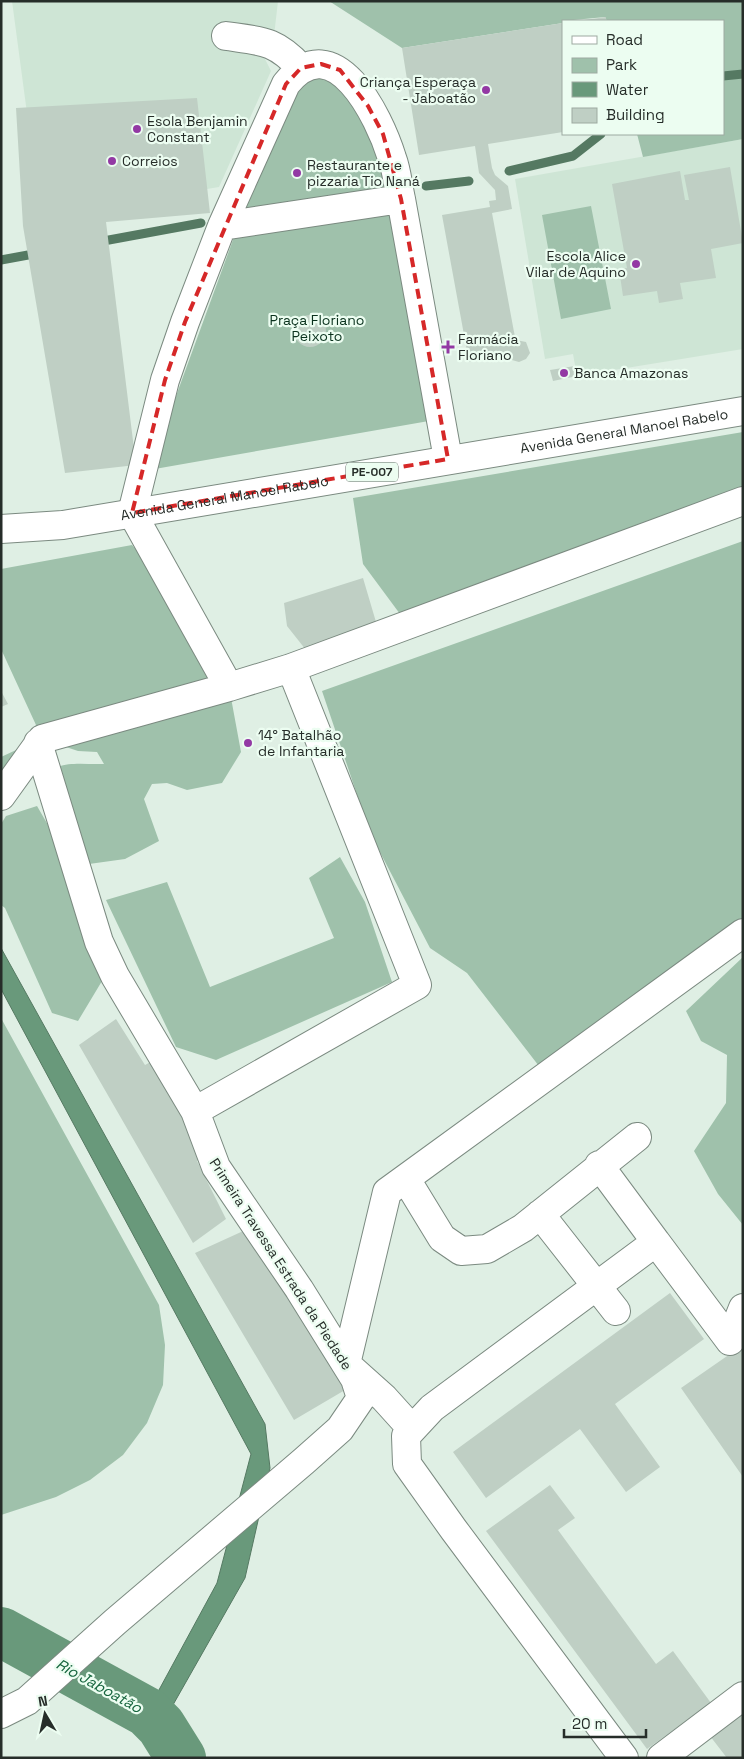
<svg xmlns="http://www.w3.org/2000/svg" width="744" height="1759" viewBox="0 0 744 1759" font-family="'Space Grotesk',sans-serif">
<rect width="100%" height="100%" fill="#dfefe4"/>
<path fill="#cee5d5" d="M12 1H278L274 36 261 51 271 71 219 187 43 216 37 188Z
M743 139V349L577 376 573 354 545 359 515 179Z"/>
<path fill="#9fc1ab" d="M329 1H743V139L643 157 637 134H723V21H607L605 17 563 21V23L402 48Z
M340 73 405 198 446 418 149 470 291 81Z
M591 206 611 309 561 319 542 215Z
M743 432V492L400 614 363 564 353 498Z
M743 541V923L542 1070 467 973 430 948 370 833 322 691Z
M132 545 182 604 229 687 241 752 222 783 187 790 167 783 152 784 144 799 159 841 125 859 89 864 50 829 69 863 105 976 78 1021 52 1013 5 908 1 905V824L6 816 37 806 48 825 38 783C57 758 77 765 104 764L97 752 78 751 42 739 1 795V757L42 738 1 649V569Z
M340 857 365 902 392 982 216 1060 176 1047 106 900 167 882 210 987 334 938 309 878Z
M743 957V1225L718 1194 694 1151 726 1103 727 1055 701 1041 686 1011Z
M1 1018 159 1305 165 1345 163 1385 147 1423 123 1455 90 1480 56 1497 1 1515Z"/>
<path fill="#69997b" stroke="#557962" d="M1 948 265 1424 270 1468 245 1578 161 1726 147 1712 217 1583 251 1454 1 989Z"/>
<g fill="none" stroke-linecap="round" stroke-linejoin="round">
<path stroke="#557962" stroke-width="9" d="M723 76 743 74
M509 171 573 156 601 134
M426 186 469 181
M98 242 201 223
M1 260 39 253"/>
<path stroke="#69997b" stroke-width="50" d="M1 1632 147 1712 161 1726 181 1758"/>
</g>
<path fill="#bfcfc4" d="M606 17V21H584V20Z
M563 23V132L488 144 492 168 495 175 508 186 512 209 492 213 514 332 516 340 526 342 530 353 526 359 519 362 512 360 508 354 469 362 442 215 490 207 489 201 496 200 495 190 479 173 475 146 419 155 402 48Z
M197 98 210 213 106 222 136 465 65 473 23 226 16 108Z
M730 167 743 243 711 249 716 278 680 283 683 299 659 303 657 291 623 296 619 269 627 268 612 184 680 171 685 200H689L684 175Z
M294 331a16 16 0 1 1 32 0a16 16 0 1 1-32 0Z
M575 366 577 376 553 381 550 370Z
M363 578 376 622 306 650 287 626 284 603Z
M1 691 8 704 1 707Z
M116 1019 145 1065 156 1059 205 1155 197 1161 226 1219 193 1243 79 1045Z
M252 1227 345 1390 294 1420 195 1253Z
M670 1293 704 1339 615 1404 660 1467 626 1492 580 1429 486 1498 453 1452Z
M743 1345V1477L681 1388Z
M550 1485 575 1518 558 1530 656 1664 673 1651 711 1703 647 1749 486 1531Z
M743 1711V1758H727L710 1736Z"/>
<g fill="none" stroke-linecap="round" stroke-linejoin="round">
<g stroke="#7b8a80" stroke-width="30">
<path id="minor" d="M226 36C262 41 275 40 301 68
M222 226 401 199
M229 687 132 513 165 380 185 322 222 226 286 84C334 24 379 116 392 158 397 171 398 186 401 199L448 459
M1 796 42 739 229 687 291 668 743 501
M195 1111 417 985 291 668
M599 1165 656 1242
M406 1179 442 1238 461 1251 487 1249 523 1228 637 1137
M540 1214 616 1311
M730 1341 743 1308
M412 1429 384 1398 346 1364 387 1192 743 933
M1 1714 27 1701 115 1622 304 1461 340 1429 361 1398 355 1379 299 1289 216 1167 195 1111 115 976 99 942 38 743
M624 1758 454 1530 407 1464 406 1436 432 1408 656 1242 730 1341
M661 1758 743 1696"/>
</g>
<g stroke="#7b8a80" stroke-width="30">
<g id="major">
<path id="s1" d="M1 529 63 525 743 411"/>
</g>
</g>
<use href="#minor" stroke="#fff" stroke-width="28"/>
<use href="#major" stroke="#fff" stroke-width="28"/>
</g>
<path fill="none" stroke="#d62828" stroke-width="4" stroke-dasharray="10 6" stroke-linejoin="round" d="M321 64 340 70 368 106 383 134 401 199 448 459 132 513 165 380 185 322 286 84 301 68Z"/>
<g fill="#9339a4" stroke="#ecfdf1" stroke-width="2">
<circle cx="486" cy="90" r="5"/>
<circle cx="137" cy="129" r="5"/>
<circle cx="112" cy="161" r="5"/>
<circle cx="297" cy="173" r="5"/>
<circle cx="636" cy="264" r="5"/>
<path d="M445.5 339.5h5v5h5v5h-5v5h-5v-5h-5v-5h5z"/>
<circle cx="564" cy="373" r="5"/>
<circle cx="248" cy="743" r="5"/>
</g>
<g text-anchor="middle" stroke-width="4.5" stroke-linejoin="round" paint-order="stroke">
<rect fill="#ecfdf1" stroke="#616b65" stroke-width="1" x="346" y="462.5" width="52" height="19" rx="4"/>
<g font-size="12" font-weight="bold" fill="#262d29">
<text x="372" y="476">PE-007</text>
</g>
<g font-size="14" fill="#262d29" stroke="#ecfdf1" text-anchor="start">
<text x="476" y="87" text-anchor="end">Criança Esperaça<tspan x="476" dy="16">- Jaboatão</tspan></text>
<text x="147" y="126">Esola Benjamin<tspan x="147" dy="16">Constant</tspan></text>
<text x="122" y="166">Correios</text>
<text x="307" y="170">Restaurante e<tspan x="307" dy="16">pizzaria Tio Naná</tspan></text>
<text x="626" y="261" text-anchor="end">Escola Alice<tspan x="626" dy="16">Vilar de Aquino</tspan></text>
<text x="458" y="344">Farmácia<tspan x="458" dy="16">Floriano</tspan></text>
<text x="574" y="378">Banca Amazonas</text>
<text x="258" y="740">14° Batalhão<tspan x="258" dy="16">de Infantaria</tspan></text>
</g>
<g font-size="14" fill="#0a321d" stroke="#ecfdf1">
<text x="317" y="325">Praça Floriano<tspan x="317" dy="16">Peixoto</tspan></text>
</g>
<g font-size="14" fill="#262d29" stroke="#ecfdf1">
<text dy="5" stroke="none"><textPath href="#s1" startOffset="631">Avenida General Manoel Rabelo</textPath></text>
<text dy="5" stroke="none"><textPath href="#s1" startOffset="226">Avenida General Manoel Rabelo</textPath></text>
<text transform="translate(281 1264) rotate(57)" y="5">Primeira Travessa Estrada da Piedade</text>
</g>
<g font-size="15" font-style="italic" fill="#15643d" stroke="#ecfdf1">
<text transform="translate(99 1686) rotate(29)" y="5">Rio Jaboatão</text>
</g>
</g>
<rect width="744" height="1759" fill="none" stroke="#262d29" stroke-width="5"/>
<rect x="562" y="20" width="162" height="115" fill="#ecfdf1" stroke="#9daaa1"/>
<rect x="572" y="36" width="25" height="8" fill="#ffffff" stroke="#9daaa1"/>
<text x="606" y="45" font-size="15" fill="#262d29">Road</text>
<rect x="572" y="58" width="25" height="15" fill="#9fc1ab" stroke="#9daaa1"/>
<text x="606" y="70" font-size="15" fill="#262d29">Park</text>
<rect x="572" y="82" width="25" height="15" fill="#69997b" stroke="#9daaa1"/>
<text x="606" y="95" font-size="15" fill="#262d29">Water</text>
<rect x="572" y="108" width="25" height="15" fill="#bfcfc4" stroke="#9daaa1"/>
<text x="606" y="120" font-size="15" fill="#262d29">Building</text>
<g transform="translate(45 1714) rotate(351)" stroke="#ecfdf1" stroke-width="4" paint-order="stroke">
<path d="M0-4L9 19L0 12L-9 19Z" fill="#262d29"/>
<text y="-8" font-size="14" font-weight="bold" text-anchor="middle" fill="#262d29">N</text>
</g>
<path d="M564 1729v8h82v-8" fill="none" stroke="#262d29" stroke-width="2.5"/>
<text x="572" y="1729" font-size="15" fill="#262d29" stroke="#ecfdf1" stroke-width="4" paint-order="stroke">20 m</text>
</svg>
